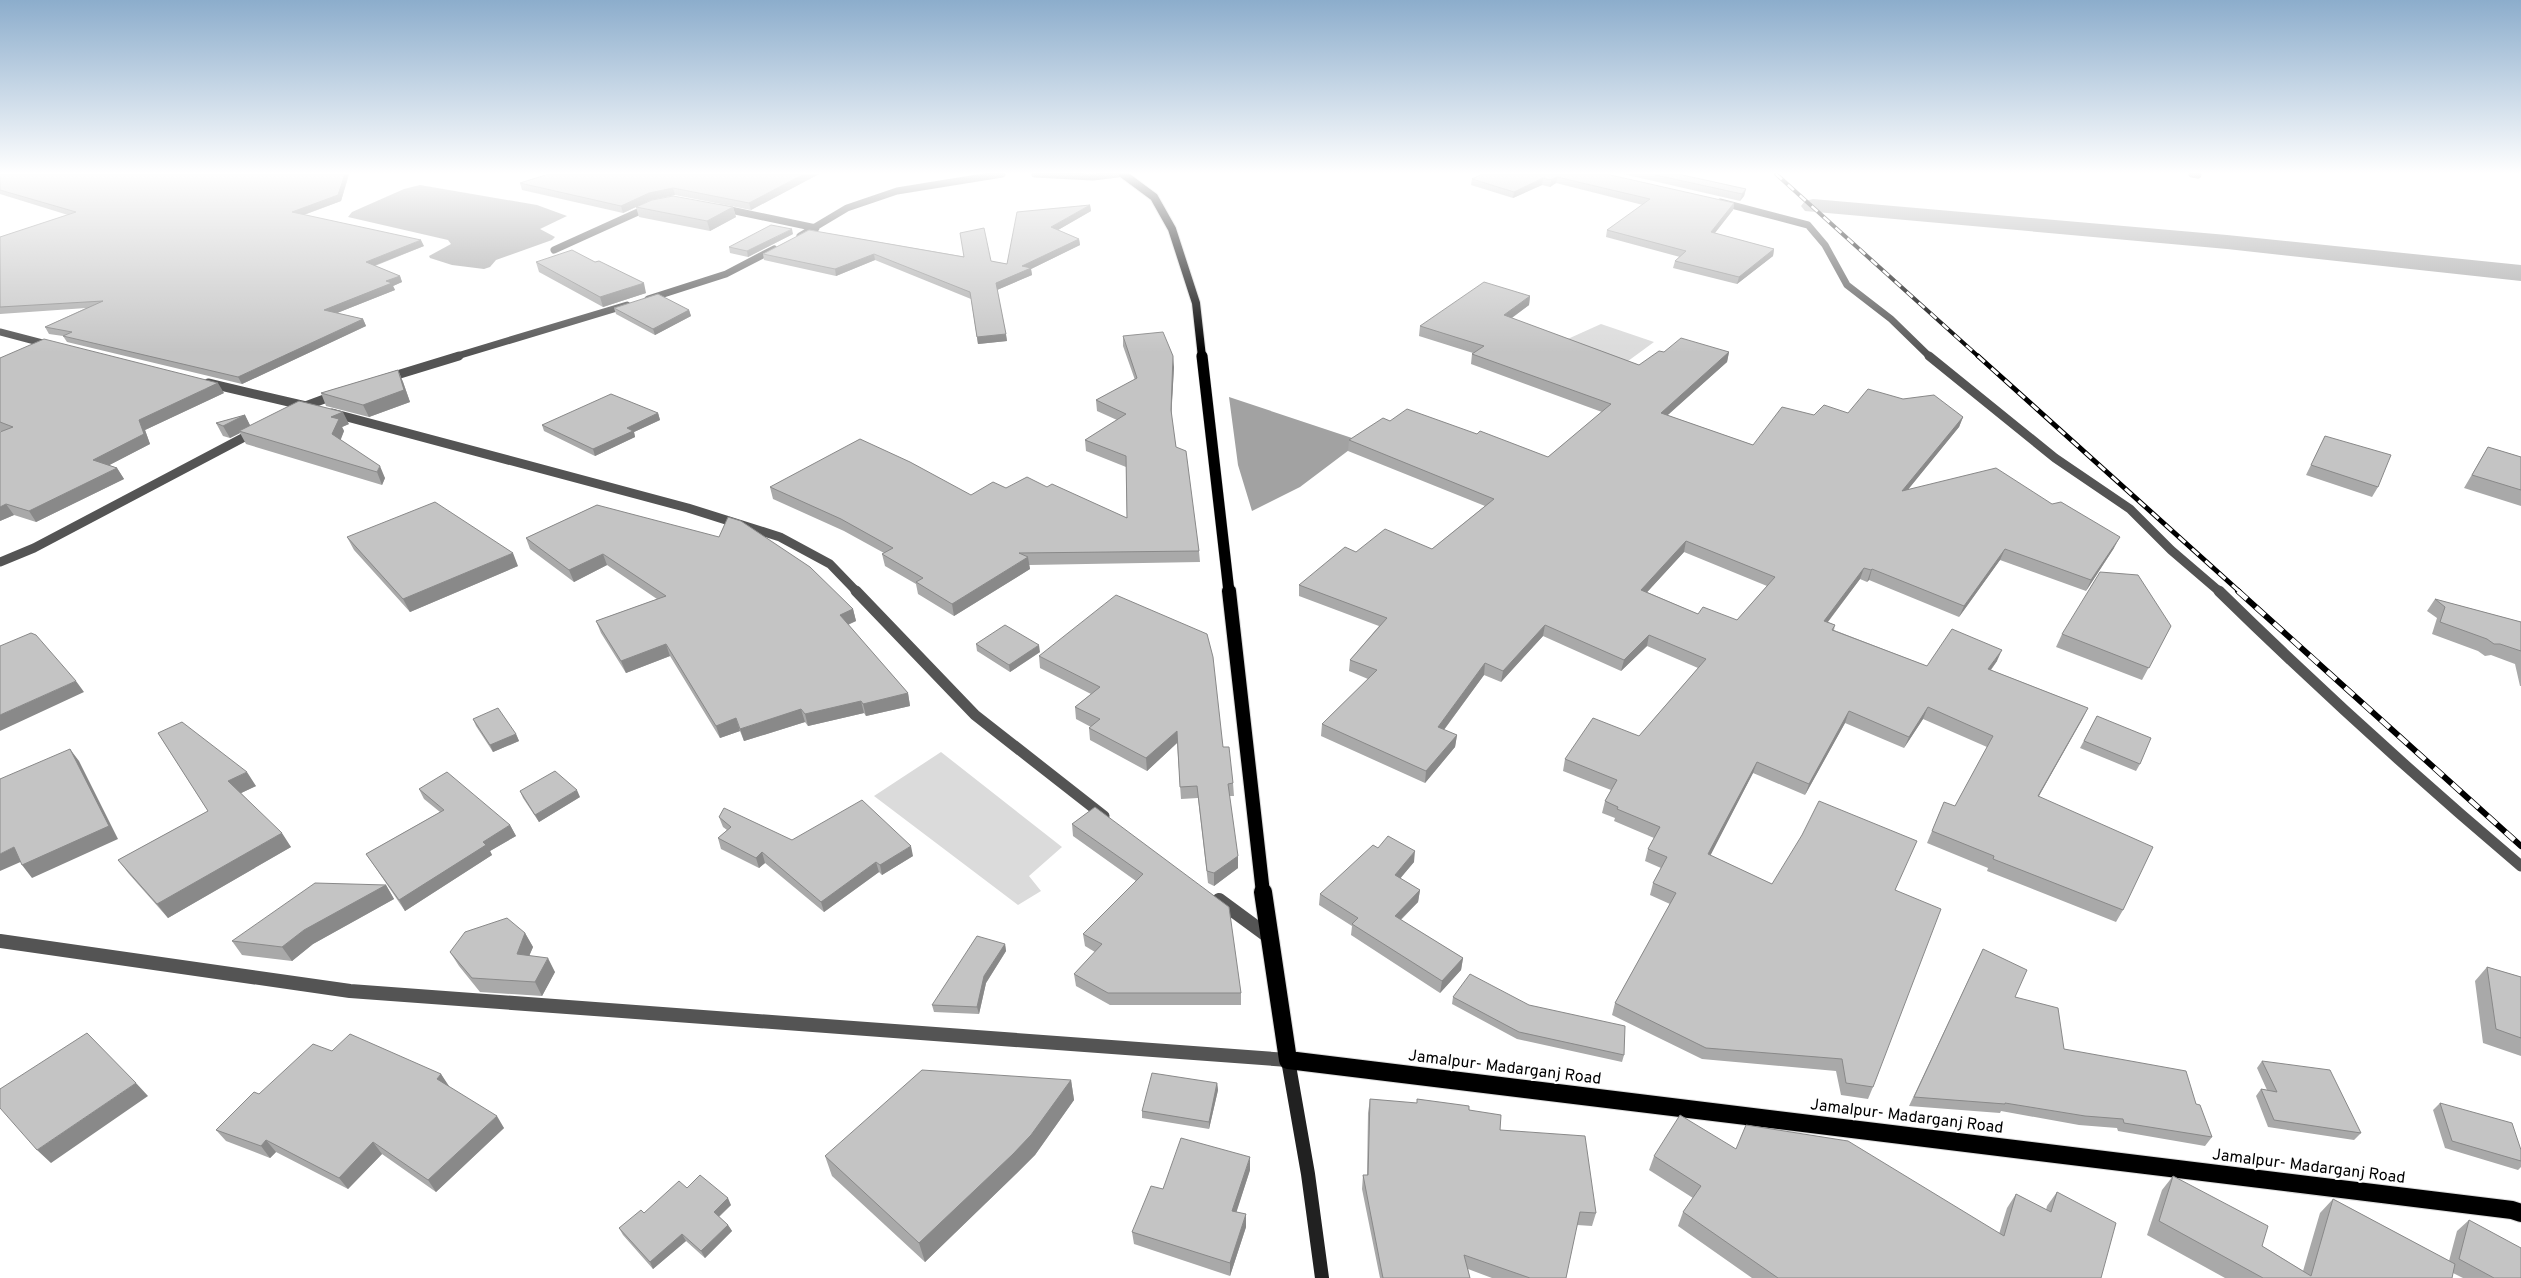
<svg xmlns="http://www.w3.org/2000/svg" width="2521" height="1278" viewBox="0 0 2521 1278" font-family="Overpass,sans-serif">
<rect width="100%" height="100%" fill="#fff"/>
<path fill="#dbdbdb" d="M1601 324 1654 342 1624 364 1561 342Z
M941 752 1062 847 1029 876 1041 891 1018 905 874 796Z"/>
<path fill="#a2a2a2" d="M420 185 537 205 567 216 540 229 555 237 552 240 496 260 490 267 484 269 452 265 430 258 429 256 451 244 448 240 348 217 352 212 404 189Z
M1229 397 1361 441 1300 487 1252 511 1238 465Z"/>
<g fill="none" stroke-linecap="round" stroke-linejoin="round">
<path fill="#a2a2a2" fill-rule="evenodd" d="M1813 199 2227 235 2521 265V281L2227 249 1805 211 1801 206 1805 201Z"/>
<g stroke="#dbdbdb" stroke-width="10">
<path id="primary-far3" d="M1123 174 1154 197 1172 229 1196 303 1202 357"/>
</g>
<g stroke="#dbdbdb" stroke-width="12">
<path id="primary-far2" d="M1202 356 1229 592"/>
</g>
<g stroke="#dbdbdb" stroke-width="16">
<path id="primary-far1" d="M1229 591 1263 893"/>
</g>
<g stroke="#dbdbdb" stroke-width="20">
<path id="primary" d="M1263 892 1288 1060 2512 1210 2521 1213"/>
</g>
<path stroke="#545454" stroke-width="7" d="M1035 174 1093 177 1118 174
M2192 174 2198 175
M1720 202 1808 225 1825 245 1847 285 1891 319 1930 357
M721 208 816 228
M800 236 847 208 897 191 1002 174
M554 250 649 207
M648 299 726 274 774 249
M0 332 50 345
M454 357 627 305"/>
<path stroke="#545454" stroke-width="9" d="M1929 356 2055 458 2130 509 2171 550 2220 592
M387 378 459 356
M208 383 306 406
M300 408 335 395
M332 413 688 508 780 537 830 564 857 592
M0 562 34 548 254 432"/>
<path stroke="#545454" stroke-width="11" d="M856 591 975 715 1104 816
M2219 591C2317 687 2417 778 2521 866"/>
<path stroke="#545454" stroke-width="14" d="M1219 900 1268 936
M0 941 350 991 1288 1060"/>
<path stroke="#212121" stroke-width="14" d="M1288 1060 1308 1174 1322 1278"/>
<use href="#primary-far3" stroke="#000" stroke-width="8"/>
<use href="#primary-far2" stroke="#000" stroke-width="11"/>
<use href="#primary-far1" stroke="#000" stroke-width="14"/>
<use href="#primary" stroke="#000" stroke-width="18"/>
<g stroke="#000" stroke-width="4">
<path id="rail-far2" d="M1776 174 1979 357"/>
</g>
<g stroke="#000" stroke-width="5">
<path id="rail-far1" d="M1978 356 2240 592"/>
</g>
<g stroke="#000" stroke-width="6">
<path id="rail" d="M2238 591 2521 846"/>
</g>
<use href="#rail-far2" stroke="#fff" stroke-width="2.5" stroke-dasharray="8" stroke-linecap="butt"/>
<use href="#rail-far1" stroke="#fff" stroke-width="3" stroke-dasharray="9" stroke-linecap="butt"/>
<use href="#rail" stroke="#fff" stroke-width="4.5" stroke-dasharray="12" stroke-linecap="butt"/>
</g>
<path fill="#a9a9a9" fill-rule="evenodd" d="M0 174H349L341 201 304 215 424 246 375 266 400 276 402 282 393 286 395 290 337 313 363 319 366 326 242 384 67 342 63 336 49 334 45 327 86 308 0 314V237L68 215 0 194Z
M549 174H819L751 210 675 195 651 200 623 213 522 190 520 183Z
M1606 174 1734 203 1733 210 1715 233 1774 249 1773 256 1737 284 1673 268 1675 261 1680 257 1606 237 1607 230 1643 205 1556 183 1550 187 1542 185 1513 198 1471 185 1472 179Z
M1623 174H1678L1746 189 1744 196 1740 201Z
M1090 205 1091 211 1058 230 1079 239 1080 245 1031 269 1032 275 997 290 1007 341 978 344 971 299 875 260 836 276 764 260 763 254 809 230 1007 264Z
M636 207H733L736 217 710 231 639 217Z
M793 234 748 257 730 253 729 247Z
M536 262 646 293 603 307 539 272Z
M1530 296 1529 305 1512 318 1639 365 1664 352H1729L1727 362 1667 415 1753 445 1814 415 1848 413 1963 417 1959 427 1908 489 2114 548 2086 591 2000 560 1959 617 1869 580 1867 582 1860 579 1828 622 1835 625 1834 630 1927 666 1997 661 1991 670 2088 708 2039 796 2123 910 2116 922 1987 871 1988 868 1927 843 1939 814 1955 806 1987 747 1923 719 1904 748 1845 723 1805 795 1753 773 1710 855 1772 884 1895 890 1873 1087 1868 1099 1841 1095 1836 1071 1702 1059 1612 1015 1615 1003 1670 904 1650 895 1653 883 1661 868 1645 861 1648 849 1654 838 1614 821 1615 818 1602 813 1605 801 1611 790 1563 771 1565 759 1639 736 1698 668 1647 646 1621 671 1543 636 1501 682 1484 675 1444 730 1457 735 1455 747 1425 783 1321 736 1322 724 1368 679 1349 671 1350 660 1379 626 1299 596V585L1356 552 1432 549 1485 506 1348 451 1349 440 1390 421 1477 434 1548 457 1602 412 1471 364 1472 354 1473 353 1419 336 1420 326ZM1684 552 1767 586 1737 620 1698 614 1647 592Z
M614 308 689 310 691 316 655 335 616 314Z
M1123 336 1174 367 1171 416 1176 447 1199 551 1200 562 1029 565 1030 569 954 616 918 594 916 584 885 566 882 554 884 553 844 531 773 499 770 487 971 495 1006 488 1047 487 1127 518 1126 467 1086 451 1085 440 1117 420 1097 411 1096 400 1135 380 1123 346Z
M0 358 224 393 145 430 150 444 109 465 117 468 124 479 36 522 14 515 0 521 2 431H0Z
M398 370 403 382 410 402 369 417 326 406 321 393Z
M658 413 660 420 634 432 635 437 595 456 544 431 542 425Z
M245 415 250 426 349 424 342 427 344 431 340 440 385 478 382 485 246 444 240 433 230 438 223 436 216 423Z
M2325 436 2378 487 2372 497 2306 475Z
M2488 447 2521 457V506L2464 488Z
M597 505 853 609 856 621 848 625 908 693 910 706 866 716 864 713 808 726 805 722 744 741 740 731 720 738 670 656 626 673 601 633 596 621 657 599 607 565 574 582 530 549 526 538Z
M347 537 518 566 410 612 354 550Z
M2435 599 2521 622V686H2520L2515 664 2491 655 2485 656 2478 651 2432 634 2437 618 2427 611Z
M2171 626 2142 680 2056 647 2062 634Z
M976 644 1040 652 1010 672 977 651Z
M1039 656 1223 747 1233 783 1234 796H1229L1238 868 1214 886 1208 883 1198 798 1181 799 1177 743 1147 771 1090 740 1089 728 1091 727 1076 719 1075 707 1091 694 1040 668Z
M2097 716 2140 764 2136 771 2080 748Z
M473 719 516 734 519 741 493 752 476 726Z
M158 733 256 786 241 793 291 847 168 918 129 874 118 860 208 811Z
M419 789 510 825 516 836 490 851 492 855 405 911 373 864 366 854 440 812 424 799Z
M520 791 580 797 539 822 523 798Z
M1095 807 1241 993V1005H1110L1076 986 1074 974 1095 952 1085 946 1083 934 1136 881 1073 836 1072 824Z
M719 817 792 840 913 856 882 875 879 872 824 912 765 863 759 868 721 849 718 838 727 830 723 827Z
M1378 848 1414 862 1400 878 1420 890 1418 902 1401 920 1463 958 1461 970 1440 993 1351 935 1352 926 1319 905 1320 894Z
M386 885 394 899 313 944 292 961 242 955 232 941Z
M525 933 533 947 529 956 555 972 542 996 480 992 459 966 450 952Z
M1005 944 1006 951 986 983 979 1014 934 1012 932 1005Z
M1983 949 2015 997 2064 1049 2196 1104 2212 1137 2205 1146 2118 1131 2117 1128 2079 1125 2001 1111 2000 1113 1909 1106Z
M2487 967 2521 977V1056L2483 1043 2475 981Z
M1453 997 1624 1055 1622 1062 1517 1039 1452 1004Z
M332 1051 441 1074 448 1086 504 1128 436 1192 382 1154 348 1189 276 1152 270 1158 226 1141 216 1130 259 1094Z
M2262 1061 2361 1133 2354 1140 2268 1127 2256 1096 2261 1089 2267 1090 2257 1068Z
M1071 1080 1074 1100 1035 1155 1017 1173 925 1262 832 1176 825 1156Z
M1217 1083 1218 1090 1209 1129 1142 1118V1111Z
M1370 1099 1469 1110 1500 1130 1596 1213 1592 1226 1577 1225 1566 1278H1492L1468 1269 1470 1278H1380L1362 1189 1363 1175H1367L1368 1113Z
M2440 1103 2521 1150V1167L2518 1170 2445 1148 2433 1110Z
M1736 1149 1999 1234 2007 1208 2016 1194 2046 1210 2047 1206 2057 1192 2101 1278H1752L1678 1226 1683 1212 1693 1198 1649 1170 1654 1156Z
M1250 1170 1236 1212 1246 1214V1227L1230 1276 1134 1244 1132 1232 1163 1189Z
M2173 1176 2262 1246 2303 1271 2320 1213 2333 1199 2449 1261 2457 1231 2469 1220 2521 1278H2463L2453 1273 2452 1278H2225L2147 1235 2162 1190Z
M687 1188 731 1205 719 1217 728 1225 732 1231 705 1258 686 1241 653 1269 623 1235 619 1228Z"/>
<path fill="#898989" d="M345 174H349L341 201 295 218 292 212Z
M804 174H819L751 210 749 203Z
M1557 177 1556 183 1550 187 1551 180Z
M1543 178 1542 185 1513 198 1514 192Z
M673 188 675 195 651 200 623 213 621 206 649 193Z
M1746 189 1744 196 1740 201 1742 194Z
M1734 203 1733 210 1710 239 1711 232Z
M1090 205 1091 211 1051 234V227Z
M733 207 736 217 710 231 707 221Z
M792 229 793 234 748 257 747 251Z
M1079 239 1080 245 1031 269 1032 275 997 290 996 283 1022 266Z
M421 240 424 246 368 268 366 262Z
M1774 249 1773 256 1737 284 1739 277Z
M874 254 875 260 836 276 835 269Z
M400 276 402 282 393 286 395 290 327 317 324 310 386 281Z
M644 283 646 293 603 307 600 297Z
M1530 296 1529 305 1503 324 1504 315Z
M689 310 691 316 655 335 653 329Z
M363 319 366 326 242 384 238 377Z
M1006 334 1007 341 978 344 977 337Z
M1729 352 1727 362 1659 423 1661 413Z
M1173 356 1174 367 1171 421V410Z
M398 370 403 382 410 402 369 417 363 405Z
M218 383 224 393 145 430 150 444 100 470 93 460 139 420Z
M343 412 349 424 342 427 344 431 338 447 332 434 331 417Z
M658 413 660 420 634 432 635 437 595 456 593 449 627 428Z
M245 415 251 427 239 431 240 433 230 438 223 426Z
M1963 417 1959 427 1898 502 1902 491Z
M380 466 385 478 382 485 377 472Z
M117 468 124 479 36 522 29 511Z
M6 504 14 515 0 521V507Z
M2120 537 2114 548 2086 591 2091 580Z
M1686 541 1684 552 1639 601 1641 590Z
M2005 549 2000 560 1959 617 1964 606Z
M513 553 518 566 410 612 403 599Z
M603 554 607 565 574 582 569 570Z
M1028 557 1030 569 954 616 952 604Z
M1864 568 1860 579 1820 632 1824 621Z
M1872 569 1869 580 1867 582 1871 570Z
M853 609 856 621 842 627 840 615Z
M1545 625 1543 636 1501 682 1503 671Z
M1649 635 1647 646 1621 671 1624 660Z
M666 644 670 656 626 673 621 661Z
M1039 645 1040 652 1010 672 1009 665Z
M2002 650 1997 661 1983 680 1988 669Z
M1485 663 1484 675 1437 739 1438 727Z
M76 681 84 692 0 731V715Z
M908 693 910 706 866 716 863 704Z
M861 701 864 713 808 726 805 714Z
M1928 707 1923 719 1904 748 1909 737Z
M2088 708 2082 720 2032 808 2038 796Z
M801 709 805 722 744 741 740 729Z
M1849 711 1845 723 1805 795 1809 784Z
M736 718 740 731 720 738 716 726Z
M1177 731V743L1147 771 1146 758Z
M516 734 519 741 493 752 490 745Z
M1457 735 1455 747 1425 783 1426 771Z
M70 749 79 761 118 839 32 878 22 865Z
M1757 762 1753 773 1705 866 1708 854Z
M247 772 256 786 237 795 228 781Z
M577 790 580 797 539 822 535 815Z
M510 825 516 836 490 851 492 855 405 911 399 900 483 842Z
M282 833 291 847 168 918 157 904Z
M911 846 913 856 882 875 880 865Z
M14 847 25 860 0 871V854Z
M1415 851 1414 862 1394 886 1395 875Z
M762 852 765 863 759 868 756 858Z
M1238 856V868L1214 886V873Z
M876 862 879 872 824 912 821 902Z
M386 885 394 899 313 944 292 961 282 947 304 930Z
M1420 890 1418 902 1393 927 1395 916Z
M525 933 533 947 524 968 517 954Z
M1005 944 1006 951 986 983 979 1014 977 1007 984 976Z
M548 958 555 972 542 996 535 982Z
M1463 958 1461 970 1440 993 1442 981Z
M441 1074 449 1086 444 1090 437 1079Z
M1071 1080 1074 1100 1035 1155 1017 1173 925 1262 919 1243Z
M136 1083 148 1096 51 1163 37 1150Z
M1217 1083 1218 1090 1209 1129V1122Z
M497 1116 504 1128 436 1192 428 1180Z
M266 1140 276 1152 270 1158 261 1146Z
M373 1142 382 1154 348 1189 339 1178Z
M1250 1157V1170L1233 1223 1232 1211Z
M728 1198 731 1205 717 1218 714 1212Z
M1246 1214V1227L1230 1276V1263Z
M728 1225 732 1231 705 1258 701 1251Z
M682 1234 686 1241 653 1269 650 1262Z"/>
<path fill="#c4c4c4" stroke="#898989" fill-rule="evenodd" d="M0 174H345L338 195 292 212 421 240 366 262 400 276 386 281 392 283 324 310 363 319 238 377 63 336 72 332 45 327 103 301 0 307V237L76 212 0 190Z
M549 174H804L749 203 673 188 649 193 621 206 520 183Z
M1483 174H1606L1734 203 1711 232 1774 249 1739 277 1675 261 1686 251 1607 230 1650 199 1557 177 1551 180 1543 178 1514 192 1472 179Z
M1651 174H1678L1746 189 1742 194Z
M673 196 733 207 707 221 636 207 652 200Z
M1090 205 1051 227 1079 239 1022 266 1031 268 996 283 1006 334 977 337 970 292 874 254 835 269 763 254 809 230 964 257 960 233 984 228 991 261 1007 264 1017 212Z
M771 225 792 229 747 251 729 247Z
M572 250 595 262 599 261 644 283 600 297 536 262Z
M1484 282 1530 296 1504 315 1639 365 1659 351 1664 352 1681 338 1729 352 1661 413 1753 445 1782 407 1814 415 1824 405 1848 413 1868 389 1903 399 1934 395 1963 417 1902 491 1996 468 2052 504 2061 502 2120 537 2091 580 2005 549 1964 606 1872 569 1871 570 1864 568 1824 621 1835 625 1832 630 1927 666 1952 629 2002 650 1988 669 2088 708 2038 796 2153 847 2123 910 1993 859 1994 856 1932 831 1944 802 1955 806 1993 736 1928 707 1909 737 1849 711 1809 784 1757 762 1708 854 1772 884 1802 835 1819 801 1917 841 1895 890 1941 909 1873 1087 1846 1083 1842 1059 1706 1048 1615 1003 1676 893 1653 883 1667 857 1648 849 1660 827 1617 809 1618 807 1605 801 1617 780 1565 759 1593 718 1639 736 1706 659 1649 635 1624 660 1545 625 1503 671 1485 663 1438 727 1457 735 1426 771 1322 724 1377 670 1350 660 1387 618 1299 585 1345 547 1356 552 1385 529 1432 549 1494 499 1349 440 1383 418 1390 421 1407 409 1477 434 1480 431 1548 457 1611 404 1472 354 1484 346 1420 326ZM1686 541 1775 577 1737 620 1703 607 1698 614 1641 590Z
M658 294 689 310 653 329 614 308Z
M1163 332 1173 356 1171 410 1176 447 1186 451 1199 551 1019 553 1028 557 952 604 916 582 923 578 882 554 893 548 841 519 770 487 860 439 910 462 971 495 993 482 1006 488 1027 477 1047 487 1052 484 1127 518 1126 456 1085 440 1126 414 1096 400 1137 378 1123 336Z
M44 339 218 383 139 420 144 434 93 460 117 468 29 511 6 504 0 507V432L13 427 0 422V358Z
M398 370 404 390 363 405 321 393Z
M611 394 658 413 627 428 633 431 593 449 542 425Z
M299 401 343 412 331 417 339 419 332 434 380 466 377 472 239 431Z
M245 415 223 426 216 423Z
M2325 436 2391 455 2378 487 2311 465Z
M2488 447 2521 457V490L2472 475Z
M435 502 513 553 403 599 347 537Z
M597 505 719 537 728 517 741 521 810 567 853 609 840 615 908 693 863 704 861 701 805 714 801 709 740 729 736 718 716 726 666 644 621 661 596 621 666 596 603 554 569 570 526 538Z
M2100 572 2138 575 2171 626 2149 668 2062 634Z
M1116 595 1207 634 1213 657 1223 747H1229L1233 783 1228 784 1238 856 1214 873 1207 871 1197 786 1180 787 1177 731 1146 758 1089 728 1100 719 1075 707 1100 687 1039 656Z
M2435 599 2521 622V651L2500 644H2494L2487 639 2440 622 2445 607Z
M1005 625 1039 645 1009 665 976 644Z
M31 633 36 635 76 681 0 715V646Z
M498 708 516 734 490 745 473 719Z
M2097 716 2151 738 2140 764 2084 741Z
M182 722 247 772 228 781 282 833 157 904 118 860 208 811 158 733Z
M70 749 109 826 22 865 14 847 0 854V779Z
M555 771 577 790 535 815 520 791Z
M447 772 510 825 483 842 486 845 399 900 366 854 444 810 419 789Z
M862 800 911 846 880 865 876 862 821 902 762 852 756 858 718 838 731 827 719 817 724 808 792 840Z
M1095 807 1229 907 1241 993H1108L1074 974 1102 944 1083 934 1143 874 1072 824Z
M1388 836 1415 851 1395 875 1420 890 1395 916 1463 958 1442 981 1352 924 1358 918 1320 894 1373 845 1378 848Z
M315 883 386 885 304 930 282 947 232 941Z
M507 918 525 933 517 954 548 958 535 982 472 978 450 952 465 932Z
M977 936 1005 944 984 976 977 1007 932 1005Z
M1983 949 2027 970 2015 997 2058 1008 2064 1049 2186 1071 2196 1104 2200 1105 2212 1137 2124 1123 2123 1119 2085 1116 2005 1103V1104L1914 1097Z
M2487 967 2521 977V1038L2496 1029Z
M1470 974 1529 1005 1625 1026 1624 1055 1519 1032 1453 997Z
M87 1033 136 1083 37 1150 0 1108V1089Z
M350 1034 441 1074 437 1079 497 1116 428 1180 373 1142 339 1178 266 1140 261 1146 216 1130 254 1092 259 1094 313 1044 332 1051Z
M2262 1061 2330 1070 2361 1133 2274 1120 2261 1089 2277 1092Z
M922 1070 1071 1080 1031 1135 1013 1154 919 1243 825 1156Z
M1152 1073 1217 1083 1209 1122 1142 1111Z
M1370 1099 1417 1103V1099L1469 1106V1110L1501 1115 1500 1130 1585 1136 1596 1213 1580 1212 1566 1278H1530L1464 1255 1470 1278H1383L1363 1175H1368Z
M2440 1103 2512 1123 2521 1150V1161L2452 1141Z
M1680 1115 1736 1149 1746 1125 1848 1141 2004 1236 2016 1194 2051 1212 2057 1192 2116 1223 2101 1278H1778L1683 1212 1701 1186 1654 1156Z
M1181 1138 1250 1157 1232 1211 1246 1214 1230 1263 1132 1232 1151 1186 1163 1189Z
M700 1175 728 1198 714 1212 728 1225 701 1251 682 1234 650 1262 619 1228 641 1210 644 1213 679 1181 687 1188Z
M2173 1176 2268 1226 2262 1246 2311 1276 2333 1199 2455 1264 2452 1278H2263L2159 1221Z
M2469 1220 2521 1248V1278H2494L2459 1259Z"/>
<linearGradient id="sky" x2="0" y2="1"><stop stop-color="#8cadcc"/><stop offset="0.49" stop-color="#fff"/><stop offset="1" stop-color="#fff" stop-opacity="0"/></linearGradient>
<rect width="2521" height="353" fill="url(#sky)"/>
<g text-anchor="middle" stroke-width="4.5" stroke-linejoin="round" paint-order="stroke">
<g font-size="16" fill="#000" stroke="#fff">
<text transform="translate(1505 1066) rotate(7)" y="6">Jamalpur- Madarganj Road</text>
<text transform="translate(1907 1115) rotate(7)" y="6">Jamalpur- Madarganj Road</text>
<text transform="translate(2309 1165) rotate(7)" y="6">Jamalpur- Madarganj Road</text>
</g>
</g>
</svg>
